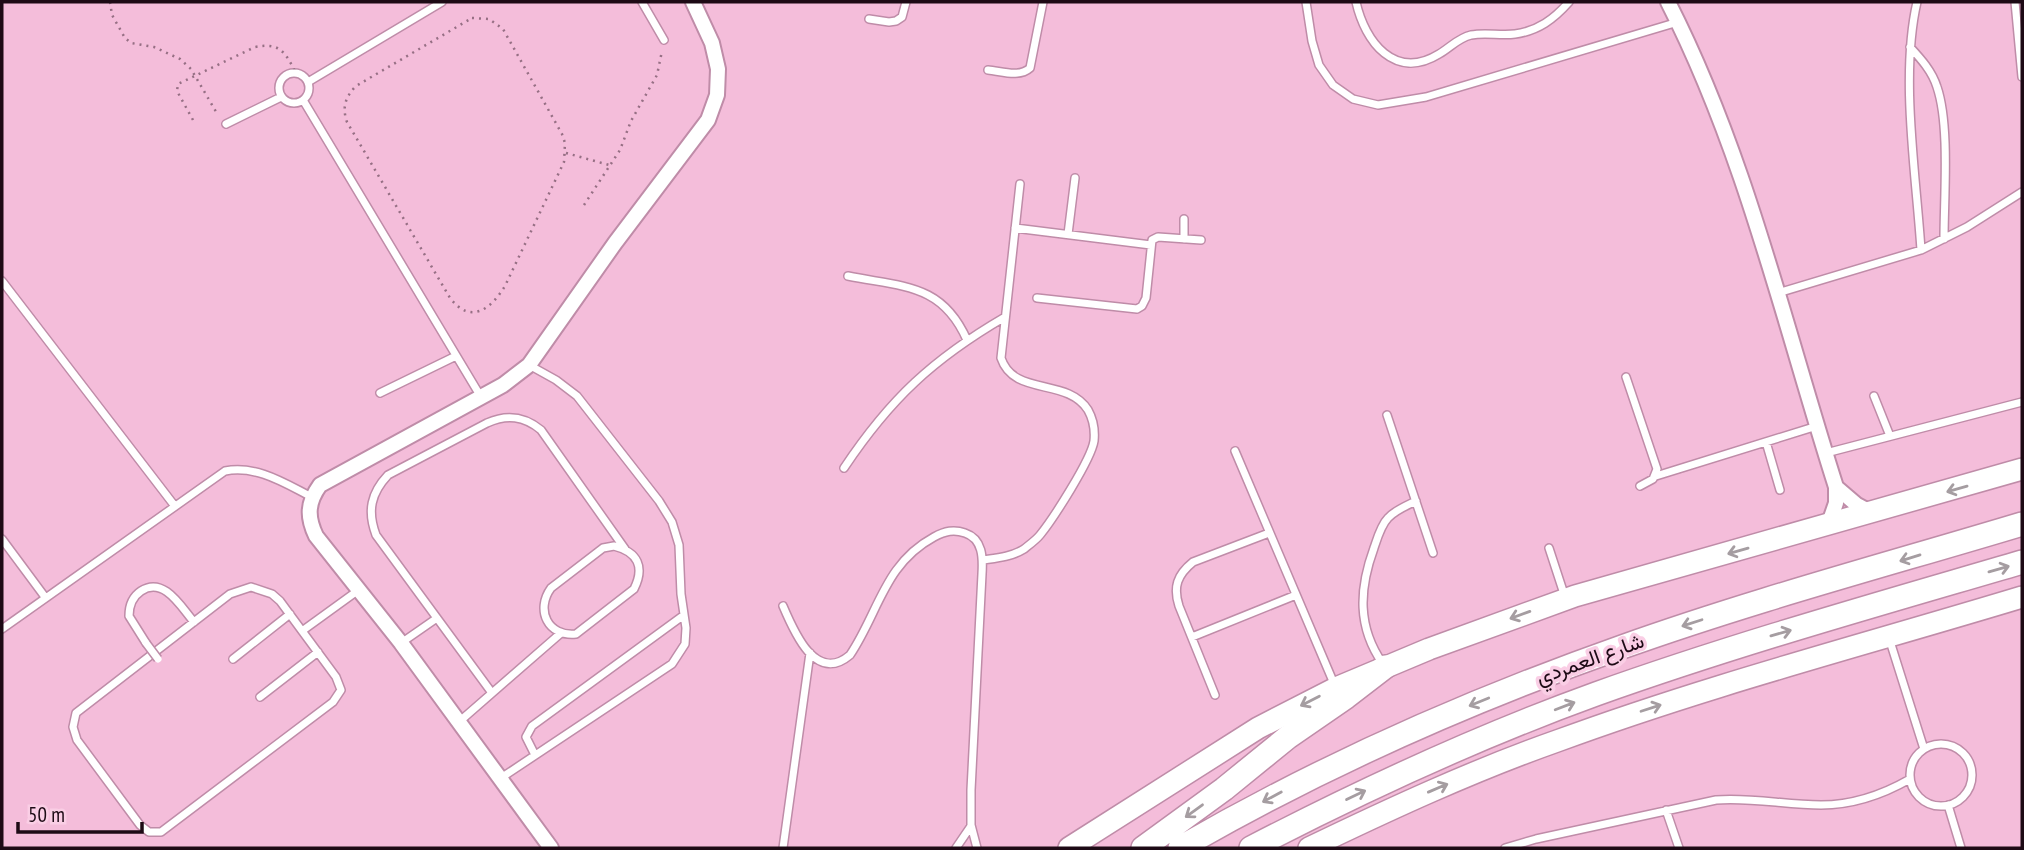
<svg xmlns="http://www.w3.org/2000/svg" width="2024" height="850" viewBox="0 0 2024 850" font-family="'PT Sans Narrow',Vazirmatn,sans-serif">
<rect width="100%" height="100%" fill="#f4bdda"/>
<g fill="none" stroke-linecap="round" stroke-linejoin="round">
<g stroke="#bf8ca8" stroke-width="10">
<path id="lane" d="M642 2 664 40
M1306 2 1312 41 1319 65 1333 85 1353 99 1378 105 1426 97 1678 22
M1356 2C1365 42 1395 81 1439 54 1451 47 1458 38 1471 35 1486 32 1500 36 1515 34 1538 31 1554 19 1569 2
M1917 2C1900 76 1916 173 1921 250
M2015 2 2022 77
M869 19 889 22 896 21 902 17 906 2
M1910 47C1921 59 1932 71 1937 87 1950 125 1944 197 1944 239
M988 70C1001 71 1019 78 1030 68L1043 2
M279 88a15 15 0 1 1 30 0a15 15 0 1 1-30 0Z
M308 82 442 2
M303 100 481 397
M226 124 281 97
M1015 228 1151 245
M1068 234 1075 178
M1184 239V219
M848 276C902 287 942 283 967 340
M2 281 174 505
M1778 293 1921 250 1967 227 2022 192
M1037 298 1137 309 1142 306 1146 298 1152 240 1158 237 1201 240
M1626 377 1657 469 1653 479 1640 486
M380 393 456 356
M1874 396 1890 436
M1387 415 1433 553
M1766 442 1780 490
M1235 451 1335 686
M1826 453 2022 402
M844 468C890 399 933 359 1005 317
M1656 476 1817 426
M2 539 45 597
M614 546C638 552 645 567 634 589L576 634C548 637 535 610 551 588L603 548Z
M1549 548 1565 597
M983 560C997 558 1011 557 1024 549 1029 545 1036 540 1040 535 1053 519 1091 460 1094 441 1095 431 1093 419 1088 410 1067 377 1014 397 1001 358L1020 184
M251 587 272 594 280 601 336 677 341 690 333 702 161 832H149L140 825 77 740 73 727 76 713 230 594Z
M783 606C794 632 816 684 850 655 879 612 884 564 934 537 945 531 954 529 965 533 983 539 983 558 982 574L971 790V825L977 848
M2 629 225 471C257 465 284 483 312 497
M302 631 360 589
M1192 637 1296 595
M1889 638 1924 749
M146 643 129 616C129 605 132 597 141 591 164 576 181 607 194 622
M401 643 437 618
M233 659 290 614
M1383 664C1357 627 1359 589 1374 548 1377 539 1381 525 1388 518 1395 510 1406 506 1416 501
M492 693 376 535C367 511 371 493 388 475L487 423C507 414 524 416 541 430L625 549
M1215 695 1179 606C1173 587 1177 575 1193 562L1269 533
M260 697 318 652
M460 721 561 633
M1910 775a31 31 0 1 1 62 0a31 31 0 1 1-62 0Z
M535 755 526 737 532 726 684 615
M501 778 672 664 685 644 686 628 681 594 679 545 672 522 659 501 577 396 556 380 529 365
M1948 805 1961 848
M1666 810 1679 848
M783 848 810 653
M956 848 971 826
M1505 848 1536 839 1716 800C1751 797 1785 805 1821 805 1853 805 1882 795 1910 779"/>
</g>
<g stroke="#bf8ca8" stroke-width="18">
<path id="street" d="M1668 2C1746 155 1784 324 1836 487V503L1828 526
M1836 487 1857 505 1872 513
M551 848 401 643 316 536C307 517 307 503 320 485L503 385 529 365 615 243 708 120 717 95 718 69 712 43 693 2"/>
</g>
<g stroke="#bf8ca8" stroke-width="24">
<path id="secondary" d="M1069 848 1258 728 1336 688 1429 649 1575 596 2022 469
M1309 848C1390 809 1472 771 1557 741 1709 685 1867 644 2022 597"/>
</g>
<g stroke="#bf8ca8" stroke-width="26">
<path id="primary" d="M1143 848 1224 789 1288 737 1346 697 1385 667
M1180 848C1320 767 1469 701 1622 647 1754 600 1889 564 2022 524
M1251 848C1363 790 1477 737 1596 694 1736 644 1879 604 2022 562"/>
</g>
<path stroke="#966f84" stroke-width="2.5" stroke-dasharray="2 5" stroke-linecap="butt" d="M110 2 112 15 125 38 131 43 154 47 180 59 191 69 218 115
M472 18 489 19 503 29 562 134 565 143 564 162 505 286C491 309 471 325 450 298L347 122C342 108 345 97 356 86Z
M193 120 177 91 178 84 255 47C280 42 285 52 296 73
M566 153 609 165
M584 205 620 150 631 121 657 75 662 51"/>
<use href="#lane" stroke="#fff" stroke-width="7"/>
<use href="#street" stroke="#fff" stroke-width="14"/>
<use href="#secondary" stroke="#fff" stroke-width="21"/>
<use href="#primary" stroke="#fff" stroke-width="23"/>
<g stroke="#bf8ca8" stroke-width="10" stroke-linecap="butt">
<path id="lane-bridge" d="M146 643 158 659"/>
</g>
<use href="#lane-bridge" stroke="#fff" stroke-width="7"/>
</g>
<defs><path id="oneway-shaft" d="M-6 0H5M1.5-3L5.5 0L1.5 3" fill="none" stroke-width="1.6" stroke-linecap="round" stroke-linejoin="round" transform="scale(1.75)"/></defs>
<g stroke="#a59da1">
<use href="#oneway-shaft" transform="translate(1957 489) rotate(164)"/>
<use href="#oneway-shaft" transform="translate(1738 551) rotate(164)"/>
<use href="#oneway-shaft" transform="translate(1910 558) rotate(163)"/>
<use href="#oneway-shaft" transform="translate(1999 569) rotate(-16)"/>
<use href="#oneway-shaft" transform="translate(1520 615) rotate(160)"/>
<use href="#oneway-shaft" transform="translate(1692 623) rotate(162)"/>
<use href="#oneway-shaft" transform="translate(1781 633) rotate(-16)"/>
<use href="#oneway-shaft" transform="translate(1310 701) rotate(153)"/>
<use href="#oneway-shaft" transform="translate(1479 702) rotate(158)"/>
<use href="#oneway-shaft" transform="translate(1565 706) rotate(-21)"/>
<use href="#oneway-shaft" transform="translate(1651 708) rotate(-18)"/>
<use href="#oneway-shaft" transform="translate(1438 788) rotate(-23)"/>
<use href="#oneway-shaft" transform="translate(1356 795) rotate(-26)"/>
<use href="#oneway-shaft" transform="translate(1272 797) rotate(152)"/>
<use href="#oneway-shaft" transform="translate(1194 811) rotate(144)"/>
</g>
<g text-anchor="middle" stroke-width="7" stroke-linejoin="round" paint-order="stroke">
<g font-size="21" fill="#1d0a15" stroke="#facee5">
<text transform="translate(1590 659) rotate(-20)" y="7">شارع العمردي</text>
</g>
</g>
<rect width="2024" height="850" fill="none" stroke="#1d0a15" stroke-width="7"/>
<path d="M18 822v10h124v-10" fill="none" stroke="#1d0a15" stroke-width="3.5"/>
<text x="28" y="822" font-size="21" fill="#1d0a15" stroke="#facee5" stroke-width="5" paint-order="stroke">50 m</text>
</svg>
